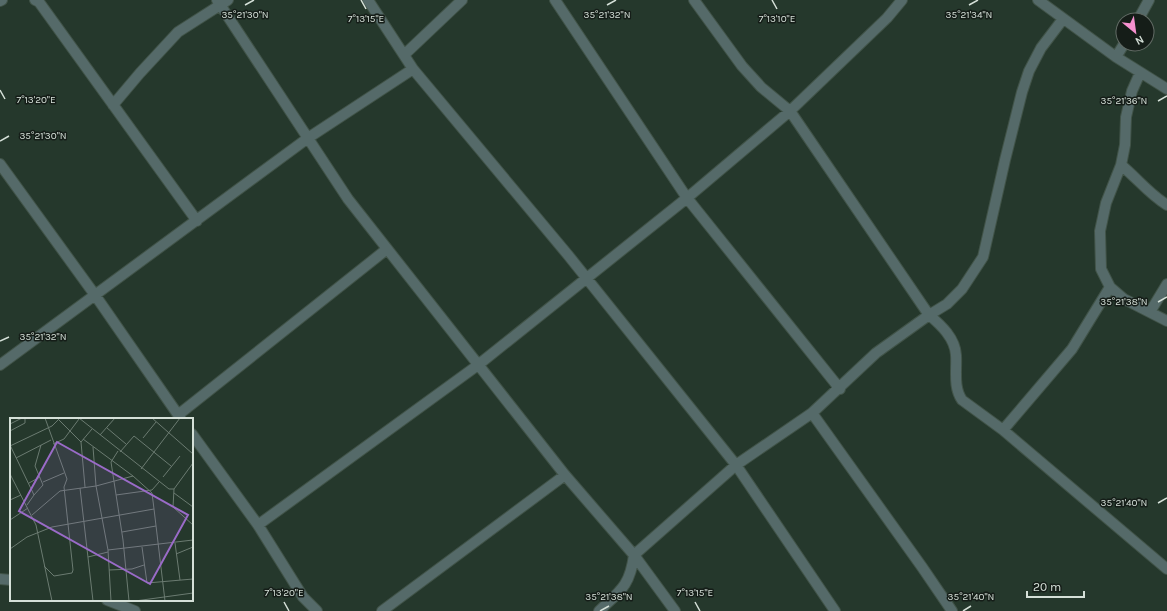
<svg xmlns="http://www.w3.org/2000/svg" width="1167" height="611" viewBox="0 0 1167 611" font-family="Karla,sans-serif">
<rect width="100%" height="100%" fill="#25382c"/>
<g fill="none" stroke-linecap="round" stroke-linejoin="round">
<g stroke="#415348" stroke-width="12">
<path id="street" d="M35 0 39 2 197 221
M217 0 348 199 565 475 634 555 675 611
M368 0 413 69 568 255 736 465 835 611
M555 0 687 198 840 389
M694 0 742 66 761 87 790 111 929 315C941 325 955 338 956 355 957 370 953 387 962 400L1003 430 1167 569
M1038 0 1116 57 1167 89
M0 1 2 0
M1138 20 1149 0
M404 55 462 0
M1116 57 1124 44
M1140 73 1132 91 1126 117 1125 145 1121 165C1137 178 1149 194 1167 205
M113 105 140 73 178 32 228 0
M0 164 95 295 181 419
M1121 165 1106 203 1100 231 1101 269 1110 287 1124 299 1167 321
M1150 312 1167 284
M0 365 308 138 413 69
M812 413 922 567 952 611
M178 415 387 249
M1003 430 1072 349 1110 287
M192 434 258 525 478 365 687 198 790 111 887 18 902 0
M258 525 303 597 317 611
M0 579 11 580
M107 600 135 611
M382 611 565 475
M599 611C620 591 630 586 634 555L736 465 812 413 876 353 929 315 947 304 962 289 983 257 1005 160 1022 92 1029 71 1041 48 1063 19"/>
</g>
<use href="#street" stroke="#556a69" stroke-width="10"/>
</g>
<path fill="none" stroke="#d5e0d8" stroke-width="1.5" d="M361 0 366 9M772 0 777 9M245 5 254 0M607 5 616 0M969 5 978 0M0 90 5 99M1158 101 1167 96M0 141 9 136M1158 302 1167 297M0 341 9 337M1158 503 1167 498M284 602 289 611M695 602 700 611M600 611 609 606M963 611 971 606"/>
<g transform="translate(10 418)">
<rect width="183" height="183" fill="#25382c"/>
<path fill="none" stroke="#6b7b71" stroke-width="1" d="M69 0 159 71H164L183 45M142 0 183 36M49 2 71 24M0 6 12 0M97 10 116 26M0 13 15 5V0M90 17 105 0M133 20 146 4M43 26 54 21 69 1M0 27 24 77 17 87M0 28 42 8 50 0M83 29 86 68 98 132 101 183M108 33 101 44 113 122 119 183M110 34 124 18 161 48M6 40 41 22M131 51 170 0M0 56 26 107 42 183M123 58 142 75 144 91M153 59 170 38M33 64 54 55M19 65 30 59M75 69 71 24 82 11M70 70 83 183M164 71 163 89 183 107M164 75 183 89M24 77 33 67 25 48 31 27M106 77 142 72 149 64M0 82 11 77M22 97 50 73 86 68 123 58 73 21M0 102 18 90M112 114 146 108M165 125 170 162M132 129 137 165 183 161M0 131 17 119 42 109 144 91 155 183M98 132 183 122M166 136 183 129M78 139 98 134M34 148 44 158 62 155 63 152 54 69 57 61 35 0M99 152 122 151 134 147M125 183 183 175"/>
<path fill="#9a6bc8" fill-opacity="0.15" stroke="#9a6bc8" stroke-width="2" d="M47 24 178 97 140 166 9 93Z"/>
<rect width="183" height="183" fill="none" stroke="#d5e0d8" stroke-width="2"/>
</g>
<g font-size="10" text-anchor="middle" fill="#d5e0d8" stroke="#151d18" stroke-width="3" stroke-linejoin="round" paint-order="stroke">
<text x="245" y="18">35°21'30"N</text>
<text x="607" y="18">35°21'32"N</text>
<text x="969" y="18">35°21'34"N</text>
<text x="366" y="22">7°13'15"E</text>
<text x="777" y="22">7°13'10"E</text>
<text x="36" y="103">7°13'20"E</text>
<text x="1124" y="104">35°21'36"N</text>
<text x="43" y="139">35°21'30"N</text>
<text x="1124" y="305">35°21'38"N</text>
<text x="43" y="340">35°21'32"N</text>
<text x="1124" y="506">35°21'40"N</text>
<text x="284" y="596">7°13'20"E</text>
<text x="695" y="596">7°13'15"E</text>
<text x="609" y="600">35°21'38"N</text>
<text x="971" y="600">35°21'40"N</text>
</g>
<g transform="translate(1135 32) rotate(151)"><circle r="19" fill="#151d18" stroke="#626b65"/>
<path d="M0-3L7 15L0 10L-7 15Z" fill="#f690cf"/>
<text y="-6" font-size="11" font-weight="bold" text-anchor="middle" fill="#d5e0d8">N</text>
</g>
<path d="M1027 591v6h57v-6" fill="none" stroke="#d5e0d8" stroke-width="2"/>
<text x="1033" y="591" font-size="12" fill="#d5e0d8" stroke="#151d18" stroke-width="3" paint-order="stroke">20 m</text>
</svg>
